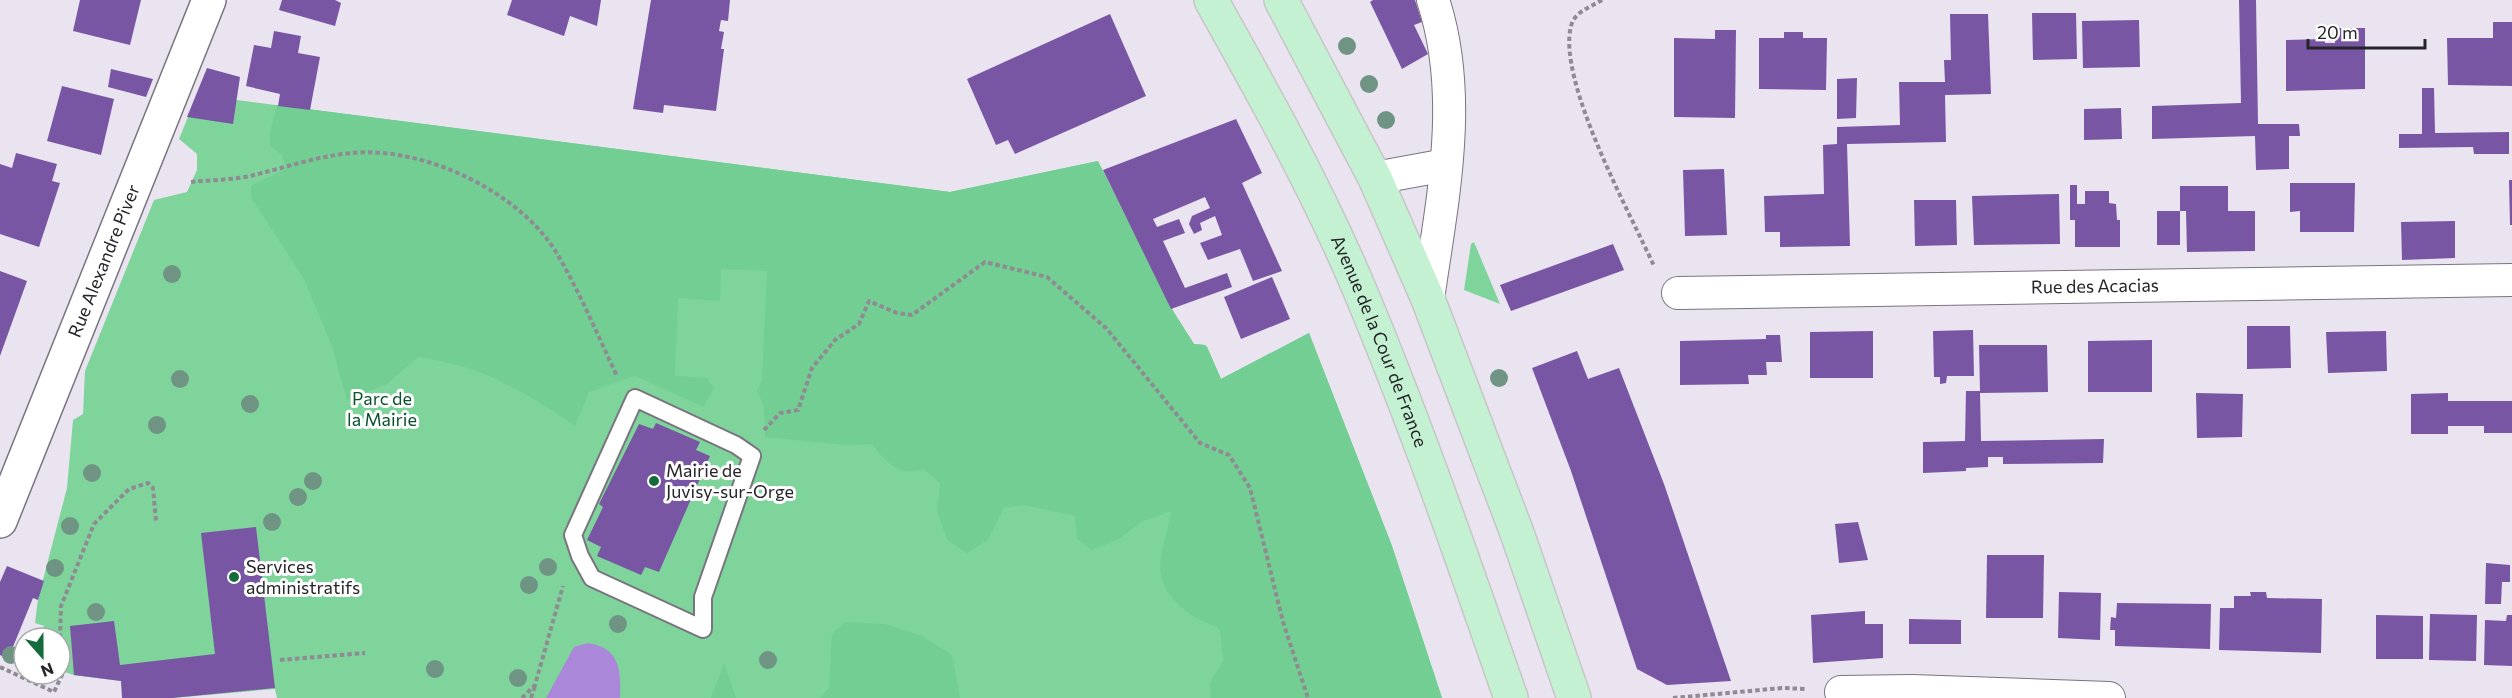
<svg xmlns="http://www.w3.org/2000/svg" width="2512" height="698" viewBox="0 0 2512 698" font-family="Commissioner,sans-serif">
<rect width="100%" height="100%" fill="#e9e4f0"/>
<path fill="#7ed49b" d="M197 95 950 192 1098 161 1175 315 1194 344 1205 345 1207 347 1221 379 1309 333 1392 546 1442 698H277L275 689 173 698H123L121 681 73 675 60 670V638H40L44 626 35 623 38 599 67 488 73 420 83 414 85 371 154 200 187 192 197 170V154L179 139Z
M1474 242 1500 304 1464 290 1471 244Z"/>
<path fill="#72ce92" d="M277 105 950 192 1098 161 1172 309 1194 344 1205 345 1207 347 1221 379 1309 333 1392 546 1442 698H1211L1210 683 1223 661 1220 630C1211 623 1200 621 1191 615 1144 579 1163 559 1171 511L1141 522 1119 539 1092 550 1077 539 1075 516 1024 505 1004 508 988 540 967 553 947 540 937 510 940 483 924 469C899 477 886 463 872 444L845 445 765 437 764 406 757 391 762 380 767 271 721 269 720 301 678 298 675 376 706 378 714 388 704 407 635 376 589 392 575 426C524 391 480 365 418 357L387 384 347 400 332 346 303 277 252 199 251 186 286 169 282 155 270 146V133Z
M845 622 885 624 922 636 952 655 960 698H820L829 688 832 634Z
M724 664 736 698H711Z"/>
<path fill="#ab87da" d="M588 643C620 648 621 670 620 698H546L574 647Z"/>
<path fill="#7956a4" d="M80 0H141L130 45 73 31Z
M282 0H335L341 3 335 26 279 10Z
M512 0H601L597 26 570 16 564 36 507 15Z
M651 0H730L728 21 721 20 719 31 724 32 721 49H724L716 111 664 105 663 113 633 109Z
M1373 0H1415L1422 22 1414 25 1428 54 1402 69 1370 2Z
M2239 0H2256L2258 124H2299L2300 136H2289V169L2256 170 2255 136 2152 139V106L2241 103Z
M2032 13H2076L2077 59 2033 60Z
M1110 14 1146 96 1015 154 1008 140 996 145 967 79Z
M1950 14H1988L1991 94 1945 95 1946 142 1847 144 1850 246 1780 247V232H1765L1764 196 1824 194 1823 145 1837 144V127L1900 125 1899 82H1945L1944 60H1951Z
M2139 20 2140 67 2083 68 2082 21Z
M2493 22H2512V86L2448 85 2447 38H2493Z
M2335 28H2365V89L2286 91V40L2325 39V43H2335Z
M1715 30H1736L1735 118 1674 117V38L1715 39Z
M274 31 301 36 298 53 320 57 310 110 278 106 280 94 246 86 254 45 271 48Z
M1784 32H1803V38H1827L1826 90 1759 89V38H1784Z
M207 68 240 77 233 124 187 117Z
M111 69 153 79 146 97 108 87Z
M1857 78 1856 118 1837 119V79Z
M62 86 114 99 101 155 47 141Z
M2422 88H2434L2435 133 2509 132V154H2474L2473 147 2399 148V134H2422Z
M2121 108 2122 139 2084 140V109Z
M1236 119 1262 173 1242 183 1282 271 1253 281 1240 249 1208 260 1200 243 1222 235 1215 216 1200 223 1202 230 1194 234 1189 224 1192 216 1210 208 1205 197 1153 219 1157 227 1179 219 1185 233 1163 241 1185 288 1227 273 1232 287 1171 309 1103 170Z
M16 153 57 164 52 181 60 183 39 247 0 234V164L12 168Z
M1724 169 1727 235 1685 236 1683 170Z
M2509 180H2512V225H2510Z
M2290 183H2355L2354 232H2300V211L2290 212Z
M2070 185H2077V204H2085V191H2109V203L2116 204 2117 220H2120V247H2075V220H2070Z
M2180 186H2228V211H2255V251L2187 252 2186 211H2180V245H2157V211H2180Z
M2059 194 2060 244 1974 245 1972 196Z
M1914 200H1956L1957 245 1915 246Z
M2455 221V258L2402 260 2401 222Z
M1613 244 1624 270 1511 311 1500 285Z
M0 271 27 281 0 356Z
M1272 277 1290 319 1241 339 1224 297Z
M2247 326H2290L2291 368 2247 369Z
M1973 330 1974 376H1947L1946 383 1940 384V377H1934L1933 331Z
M1873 331V378H1810V332Z
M2386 331 2387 371 2328 373 2326 332Z
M1766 335H1780L1782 362H1766L1767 375H1748L1749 384 1680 385V341L1766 339Z
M2152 340V392H2088V341Z
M1979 345H2047L2048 392 1980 393 1981 441 2104 439 2103 463 2003 464V457H1988V467L1966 468V471L1923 473V442L1965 441 1966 391H1980Z
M1577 351 1588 379 1619 368 1664 484 1731 681 1667 685 1637 669 1571 471 1532 368Z
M2196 393 2243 394 2242 437 2197 438Z
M2448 393V401H2512V433H2484V426H2448V434H2411V394Z
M656 423 700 442 696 450 710 456 659 572 645 567 641 575 597 556 601 547 587 540 603 507 599 504 639 424 653 429Z
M1858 522 1868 560 1839 563 1835 524Z
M256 527 275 688 172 698H122L121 681 74 675 70 626 114 621 120 665 215 654 201 533Z
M1987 555H2044L2043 618H1986Z
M2486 563 2510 565V582H2502L2501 604H2485Z
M7 566 44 581 38 600 33 598 8 659 0 655V582Z
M2059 592 2101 593 2100 640 2058 638Z
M2250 592H2266L2267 598 2322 599 2321 653 2219 650 2220 608H2234V596H2251Z
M2117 603 2211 604 2210 649 2115 646V630H2110L2111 617 2116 618Z
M1865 611V624H1883V658L1813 663 1811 615Z
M2430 614 2477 615 2476 661 2429 660Z
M2376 615 2423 616V659H2376Z
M2507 615H2512V666L2484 665 2485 620 2506 621Z
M1909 619 1961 620V644H1909Z"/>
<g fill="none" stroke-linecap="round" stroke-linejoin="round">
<g stroke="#79757f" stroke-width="20">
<path id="lane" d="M635 398 736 445 752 456 703 597V629L592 578 580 556 573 535Z"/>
</g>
<g stroke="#79757f" stroke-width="34">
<g id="street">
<path d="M1375 178 1446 165"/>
<path id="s1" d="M1678 293 2512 280"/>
<path d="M1428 299C1442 201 1465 97 1433 0"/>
<path d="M1841 692 1912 691 2109 698"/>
</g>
</g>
<g stroke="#79757f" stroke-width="36">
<g id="secondary">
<path id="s2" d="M0 521 209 0"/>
</g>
</g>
<g stroke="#c6c6c7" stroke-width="36">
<g id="primary">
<path id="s3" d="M1211 0C1263 93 1316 187 1358 286 1415 421 1463 560 1511 698"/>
<path d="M1281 0 1375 178 1428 299 1517 533 1574 698"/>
</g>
</g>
<path stroke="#8e8b93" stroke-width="4" stroke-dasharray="4.5 3" stroke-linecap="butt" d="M1602 0C1591 7 1575 11 1571 26 1557 81 1630 213 1654 266
M191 182C210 180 231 180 250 176 284 168 317 156 352 153 425 146 523 193 559 257 581 295 598 336 617 376
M764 430 780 413 798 410 812 368 835 340 859 324 869 301 897 313 912 315 985 262 1047 277 1106 328 1200 443 1229 455 1250 488 1283 622 1308 698
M60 638 61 606 94 524 129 489 148 483 153 488 156 521
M280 660 365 653
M0 667 54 692 62 675 60 639
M522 698 535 685 563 586
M531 698 535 686
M1673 698 1782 688 1807 689"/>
<use href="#lane" stroke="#fff" stroke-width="16"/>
<use href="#street" stroke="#fff" stroke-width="32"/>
<use href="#secondary" stroke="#fff" stroke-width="33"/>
<use href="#primary" stroke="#c5f1d3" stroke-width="33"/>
</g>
<g fill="#6f9484">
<circle cx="1347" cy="46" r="9"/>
<circle cx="1369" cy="84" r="9"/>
<circle cx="1386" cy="120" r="9"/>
<circle cx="172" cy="274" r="9"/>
<circle cx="1499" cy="378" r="9"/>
<circle cx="180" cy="379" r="9"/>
<circle cx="250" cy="404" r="9"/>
<circle cx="157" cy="425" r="9"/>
<circle cx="92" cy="473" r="9"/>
<circle cx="313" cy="481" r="9"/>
<circle cx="298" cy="497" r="9"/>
<circle cx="272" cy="522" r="9"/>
<circle cx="70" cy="526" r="9"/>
<circle cx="548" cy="567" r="9"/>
<circle cx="55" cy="568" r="9"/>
<circle cx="529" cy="585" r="9"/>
<circle cx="96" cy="612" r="9"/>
<circle cx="618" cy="624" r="9"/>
<circle cx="11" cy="655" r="9"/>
<circle cx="768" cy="660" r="9"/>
<circle cx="435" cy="669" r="9"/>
<circle cx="518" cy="678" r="9"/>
</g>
<g fill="#166b3c" stroke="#fff" stroke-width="2">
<circle cx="654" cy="481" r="6"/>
<circle cx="234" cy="577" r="6"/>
</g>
<g text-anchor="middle" stroke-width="6" stroke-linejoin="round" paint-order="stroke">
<g font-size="18" fill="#252428" stroke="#fff">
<text dy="6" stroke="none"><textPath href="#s2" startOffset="280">Rue Alexandre Piver</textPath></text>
<text dy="6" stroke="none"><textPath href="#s1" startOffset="417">Rue des Acacias</textPath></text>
<text dy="6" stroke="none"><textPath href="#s3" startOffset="381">Avenue de la Cour de France</textPath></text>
</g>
<g font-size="18" fill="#0b522c" stroke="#fff">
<text x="382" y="405">Parc de<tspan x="382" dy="21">la Mairie</tspan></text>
</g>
<g font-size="18" fill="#252428" stroke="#fff" text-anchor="start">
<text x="666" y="477">Mairie de<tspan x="666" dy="21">Juvisy-sur-Orge</tspan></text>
<text x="246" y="573">Services<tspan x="246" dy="21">administratifs</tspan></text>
</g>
</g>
<g transform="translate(42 656) rotate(159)"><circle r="28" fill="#ffffff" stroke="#a8a7a9" stroke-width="1.5"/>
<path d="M0-4.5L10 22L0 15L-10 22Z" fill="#166b3c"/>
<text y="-9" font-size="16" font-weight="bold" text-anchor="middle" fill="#252428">N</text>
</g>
<path d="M2308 39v9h117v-9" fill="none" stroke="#252428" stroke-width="3"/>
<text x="2317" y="39" font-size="18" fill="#252428" stroke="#ffffff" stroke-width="4.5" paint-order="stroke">20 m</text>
</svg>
